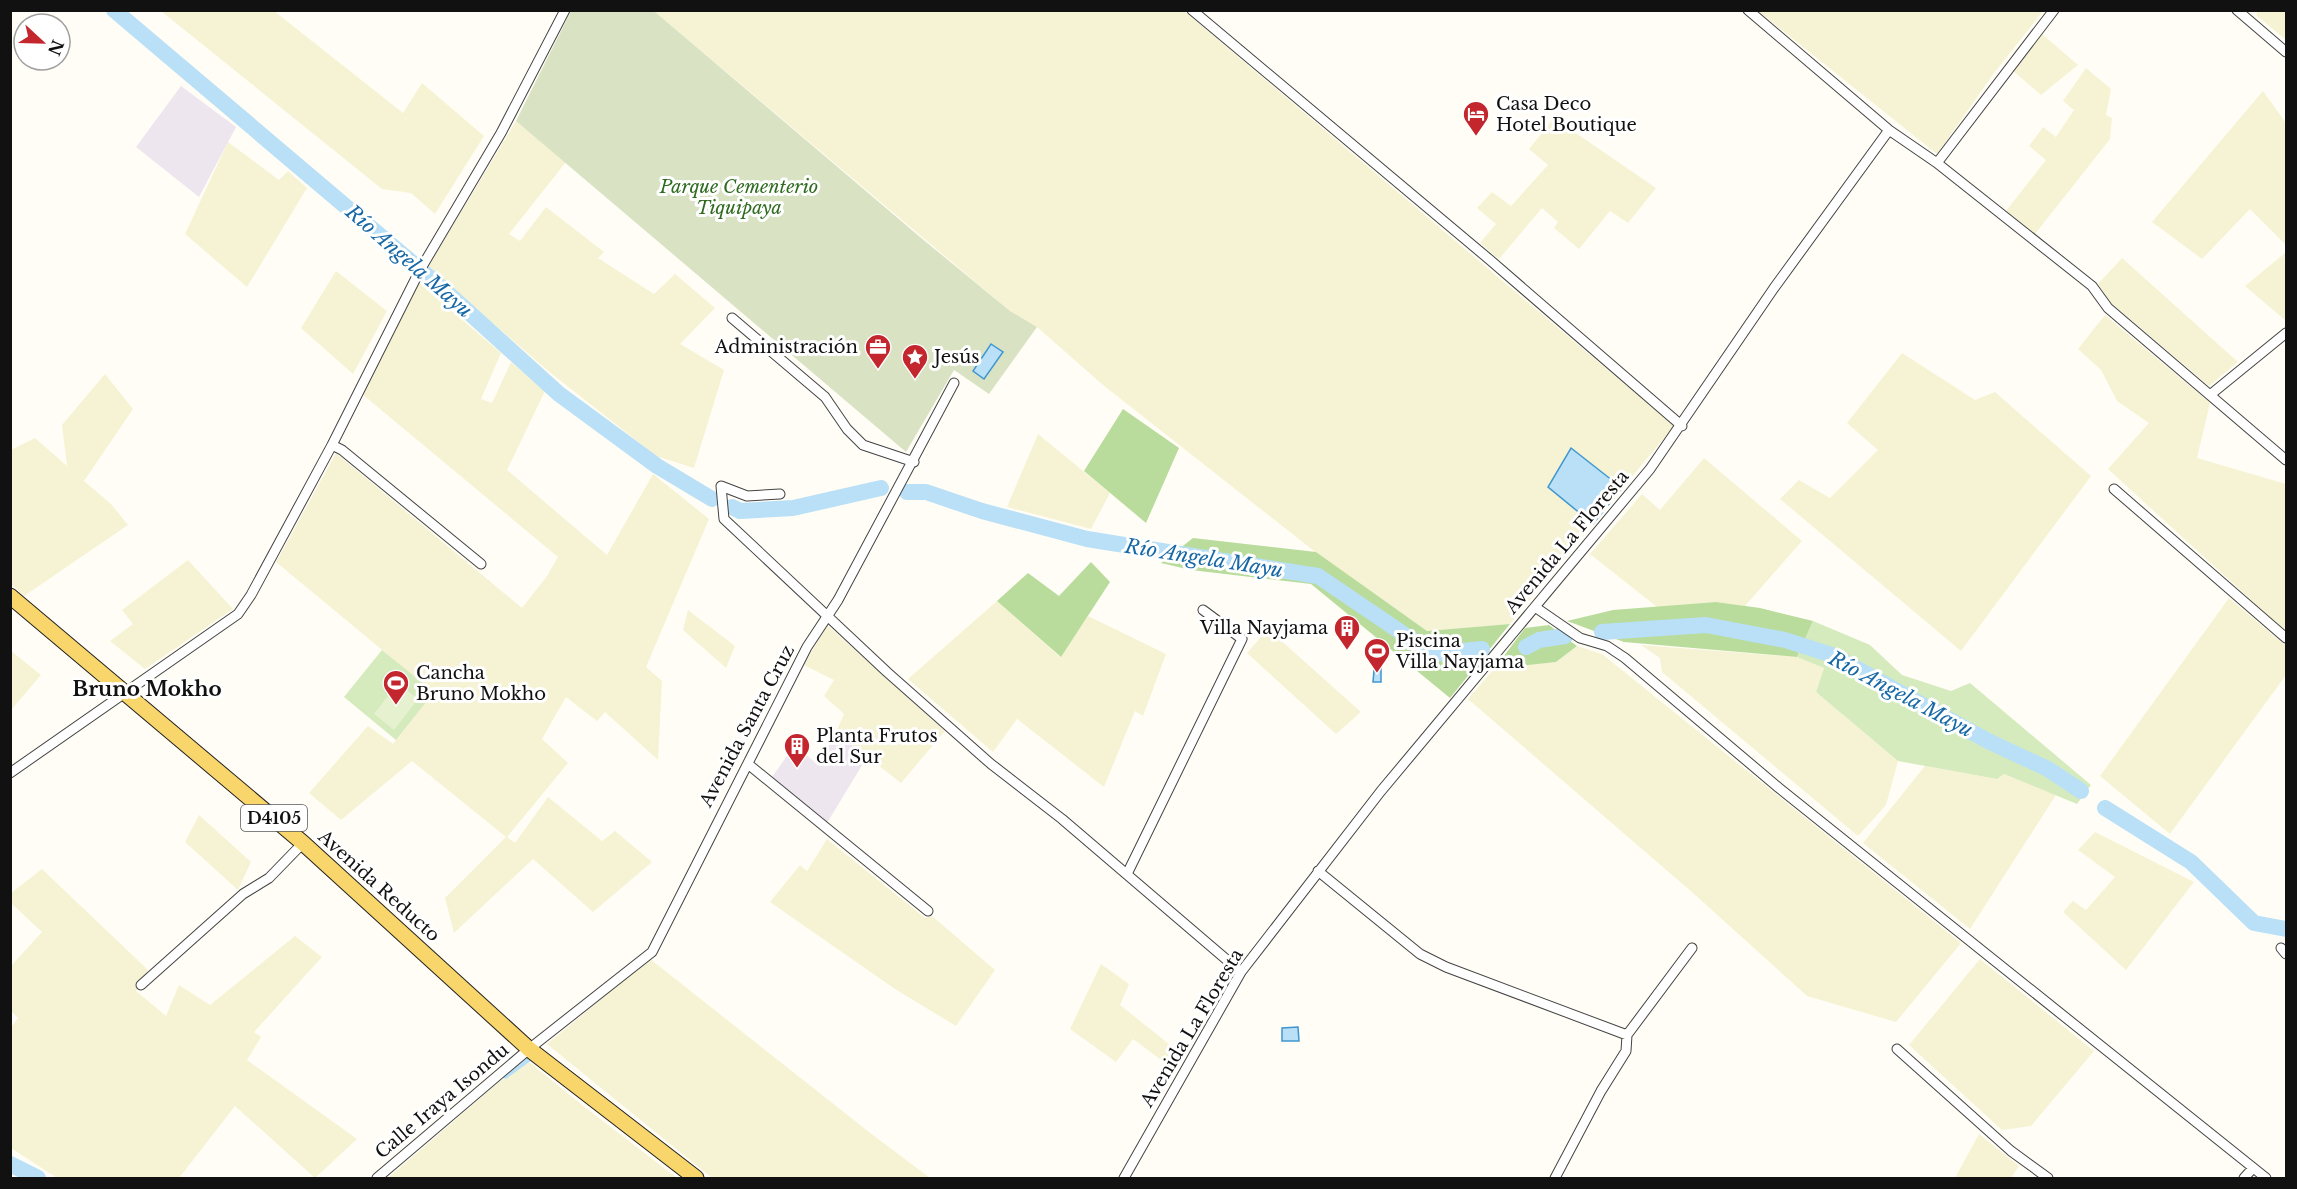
<svg xmlns="http://www.w3.org/2000/svg" width="2297" height="1189" viewBox="0 0 2297 1189" font-family="'Libre Baskerville',serif">
<rect width="100%" height="100%" fill="#fffdf5"/>
<path fill="#eee6ef" d="M181 86 236 127 199 197 136 147Z
M836 732 867 757 827 823 772 777 795 745 818 765Z"/>
<path fill="#f6f3d4" d="M161 11H274L403 113 422 83 484 136 435 214 411 193 382 189Z
M654 11H1184L1674 426 1510 624 1427 631 1328 562 1103 385 1037 327 1010 311Z
M1758 11H2043L1994 73 1937 154Z
M2258 11H2286V40L2256 15Z
M2042 34 2078 65 2041 95 2012 70Z
M2086 68 2111 89 2106 115 2112 118 2110 139 2035 234 2006 211 2046 160 2029 146 2043 127 2056 137 2074 110 2063 101Z
M2263 91 2286 123V245L2250 209 2202 259 2152 222Z
M1554 118 1656 188 1628 223 1610 211 1579 249 1554 228 1558 222 1542 208 1499 259 1480 243 1496 224 1477 208 1492 192 1511 206 1548 165 1529 149Z
M516 121 566 162 509 234 520 241 546 207 604 252 598 258 654 294 675 274 715 308 680 344 724 370 694 468 656 456 547 370 428 267Z
M228 142 279 180 288 171 307 188 247 287 185 234Z
M2285 253 2286 255V321L2245 286Z
M2122 258 2238 362 2209 386 2111 303 2098 284Z
M336 271 387 311 353 374 301 328Z
M418 282 501 353 481 399 492 403 511 362 545 391 507 470 607 555 653 474 709 519 646 667 662 681 658 760 605 712 597 721 566 697 542 739 568 763 507 837 515 843 548 797 602 841 615 831 652 862 593 912 533 859 454 933 445 898 506 837 412 761 341 820 309 793 368 726 393 744 433 692 276 562 336 453 522 608 547 576 558 557 362 394Z
M2105 315 2210 403 2197 458 2286 484V632L2108 469 2149 423 2117 401 2101 370 2078 349Z
M1902 353 1975 400 1995 392 2091 476 1961 651 1780 499 1799 480 1830 498 1878 450 1847 423Z
M105 374 133 409 84 481 112 505 128 525 24 596 11 584V450L35 438 67 466 62 425Z
M1038 434 1110 493 1091 529 1007 507Z
M1704 458 1802 541 1745 606 1716 602 1657 607 1590 554 1642 494 1660 510Z
M188 560 233 609 145 669 110 641 133 624 122 610Z
M2229 598 2286 646V675L2170 834 2100 776Z
M997 601 1060 657 1088 616 1166 654 1143 716 1135 711 1104 787 1017 719 993 752 908 679Z
M688 610 735 646 726 668 683 630Z
M827 625 945 731 901 783 836 732 844 714 824 696 834 680 804 665Z
M1268 629 1361 712 1336 734 1247 653Z
M1641 645 1797 657 1824 668 1816 692 1898 761 1886 805 1858 836 1662 672 1660 658Z
M1577 646 1602 654 1961 943 1896 1022 1807 996 1693 893 1468 699 1494 669 1556 662Z
M11 651 41 675 11 710Z
M1925 766 1997 779 2004 774 2056 795 1970 929 1863 843Z
M199 815 251 862 238 890 185 842Z
M2095 832 2194 882 2126 970 2063 912 2073 901 2086 910 2115 877 2078 850Z
M827 839 925 918 932 916 995 970 956 1026 895 989 770 902 800 865 807 871Z
M42 869 148 970 136 991 166 1016 179 985 210 1005 295 936 322 957 254 1032 261 1037 247 1060 357 1139 315 1178 235 1106 179 1178H57L11 1148V1027L18 1018 11 1011 10 967 42 932 11 903V893Z
M650 959 869 1132 930 1178H712L547 1044Z
M1980 959 2094 1051 2031 1126 2002 1130 1909 1045Z
M1101 964 1129 984 1120 1005 1184 1056 1176 1071 1133 1039 1116 1062 1070 1029Z
M529 1062 582 1105 677 1178H388L499 1082Z
M1979 1134 2019 1166 2011 1178H1955Z"/>
<path fill="#d5ebbd" d="M1813 621 1870 645 1902 675 1951 691 1970 683 2091 785 2077 804 2004 774 1997 779 1898 761 1816 692 1824 668 1797 657Z
M382 650 434 692 396 740 344 697Z"/>
<path fill="#b9dc9c" d="M1123 409 1179 448 1146 523 1084 471Z
M1193 538 1316 552 1427 631 1510 624 1450 698 1311 584 1191 570 1161 563Z
M1091 562 1110 582 1061 657 997 601 1028 573 1059 596Z
M1716 602 1760 608 1813 621 1797 657 1624 642 1567 621 1613 610Z
M1549 625 1577 646 1556 662 1494 669 1525 628Z"/>
<path fill="#d9e3c4" d="M571 11H654L920 237 1010 311 1037 327 989 394 954 370 906 452 516 121Z"/>
<path fill="#e6f2cf" d="M398 683 418 699 394 730 374 714Z"/>
<path fill="#b9e0f7" stroke="#3f96cf" stroke-width="1.5" d="M991 344 1003 352 984 379 973 371Z
M1571 448 1622 488 1593 524 1548 487Z
M1375 659H1381V682H1373Z
M1298 1027 1299 1041H1282V1028Z"/>
<g fill="none" stroke-linecap="round" stroke-linejoin="round">
<path stroke="#b9e0f7" stroke-width="9" d="M505 1074 527 1058"/>
<path stroke="#b9e0f7" stroke-width="16" d="M114 10 442 288 559 394 657 466 712 499
M907 492H926L982 511 1087 539 1318 576 1433 654 1482 649
M732 507 740 511 793 508 881 488
M1602 632 1706 625 1785 640 1832 655 1988 741 2048 769 2081 791
M1526 647 1539 640 1565 636
M2105 808 2191 862 2254 923 2286 929
M10 1164 38 1178"/>
<g stroke="#444" stroke-width="11">
<path id="street" d="M1192 10 1490 260 1682 426
M1748 10 1889 130 1937 163 2092 286 2108 308 2286 460
M2237 10 2286 52
M1937 163 2054 10
M732 318 825 397 847 429 863 445 914 462
M2210 395 2286 333
M332 445 342 450 481 564
M2114 489 2286 638
M780 494 747 496 721 486 724 519 887 672 991 764 1062 819 1241 972
M1535 607 1580 638 1607 646 1625 658 1779 788 2266 1178
M748 764 928 911
M10 773 238 614 251 595 332 445 420 270 501 133 565 10
M1318 871 1420 954 1446 967 1627 1035
M1127 874 1242 639 1203 610
M2281 948 2286 954
M141 985 243 894 269 878 303 843
M1897 1049 2011 1151 2048 1178
M377 1178 529 1049 652 952 807 647 838 600 954 383
M1124 1178 1241 972 1381 791 1650 469 1774 288 1889 130
M1555 1178 1601 1091 1626 1051 1627 1035 1692 948
M2244 1178 2253 1168"/>
</g>
<g stroke="#222" stroke-width="17">
<path id="primary" d="M10 596 303 843 529 1049 696 1178"/>
</g>
<use href="#street" stroke="#fff" stroke-width="9"/>
<use href="#primary" stroke="#f9d66b" stroke-width="15"/>
</g>
<defs>
<g id="hotel-pin" transform="scale(1.35)"><path d="M0 17L-7.5 6A9.5 9.5 0 1 1 7.5 6Z" fill="#c4262e" stroke="#fff"/><path d="M-6-4.5h1.5V1H6V5H4.5V3h-9V5H-6ZM-4 0a1.8 1.8 0 1 1 3.6 0ZM.5 0V-2.5h3Q6-2.5 6 0Z" fill="#fff"/></g>
<g id="office-pin" transform="scale(1.35)"><path d="M0 17L-7.5 6A9.5 9.5 0 1 1 7.5 6Z" fill="#c4262e" stroke="#fff"/><path d="M-6-3h4V-5.5h4V-3h4V5H-6ZM-1-4.5V-3h2v-1.5ZM-6 0V1H6V0Z" fill="#fff"/></g>
<g id="sight-pin" transform="scale(1.35)"><path d="M0 17L-7.5 6A9.5 9.5 0 1 1 7.5 6Z" fill="#c4262e" stroke="#fff"/><path d="M0-6L1.8-2.2L6-1.7L2.9 1.2L3.7 5.4L0 3.3L-3.7 5.4L-2.9 1.2L-6-1.7L-1.8-2.2Z" fill="#fff"/></g>
<g id="building-pin" transform="scale(1.35)"><path d="M0 17L-7.5 6A9.5 9.5 0 1 1 7.5 6Z" fill="#c4262e" stroke="#fff"/><path d="M-4-6H4V6H1V3H-1V6H-4ZM-2.5-4.3h1.7v1.8h-1.7ZM.8-4.3h1.7v1.8H.8ZM-2.5-1h1.7V.8h-1.7ZM.8-1h1.7V.8H.8Z" fill="#fff"/></g>
<g id="stadium-pin" transform="scale(1.35)"><path d="M0 17L-7.5 6A9.5 9.5 0 1 1 7.5 6Z" fill="#c4262e" stroke="#fff"/><path d="M0-5a6.5 5 0 1 0 0 10a6.5 5 0 1 0 0-10ZM-3.5-1.8h7v3.6h-7Z" fill="#fff"/></g>
</defs>
<g fill-rule="evenodd">
<use href="#hotel-pin" x="1476" y="114"/>
<use href="#office-pin" x="878" y="347"/>
<use href="#sight-pin" x="915" y="357"/>
<use href="#building-pin" x="1347" y="628"/>
<use href="#stadium-pin" x="1377" y="651"/>
<use href="#stadium-pin" x="396" y="683"/>
<use href="#building-pin" x="797" y="746"/>
</g>
<g text-anchor="middle" stroke-width="6" stroke-linejoin="round" paint-order="stroke">
<rect fill="#fff" stroke="#585858" stroke-width="1.5" x="241" y="805" width="66" height="26" rx="4.5"/>
<g font-size="16" font-weight="bold" fill="#111">
<text x="274" y="824">D4105</text>
</g>
<g font-size="18" fill="#111" stroke="#fff" text-anchor="start">
<text x="1496" y="110">Casa Deco<tspan x="1496" dy="21">Hotel Boutique</tspan></text>
<text x="858" y="353" text-anchor="end">Administración</text>
<text x="934" y="363">Jesús</text>
<text x="1328" y="634" text-anchor="end">Villa Nayjama</text>
<text x="1396" y="647">Piscina<tspan x="1396" dy="21">Villa Nayjama</tspan></text>
<text x="416" y="679">Cancha<tspan x="416" dy="21">Bruno Mokho</tspan></text>
<text x="816" y="742">Planta Frutos<tspan x="816" dy="21">del Sur</tspan></text>
</g>
<g font-size="18" font-style="italic" fill="#2f6b1f" stroke="#fff">
<text x="739" y="193">Parque Cementerio<tspan x="739" dy="21">Tiquipaya</tspan></text>
</g>
<g font-size="18" fill="#111" stroke="#fff">
<text transform="translate(1567 542) rotate(-50)" y="6">Avenida La Floresta</text>
<text transform="translate(747 726) rotate(-62)" y="6">Avenida Santa Cruz</text>
<text transform="translate(379 886) rotate(42)" y="6">Avenida Reducto</text>
<text transform="translate(1192 1028) rotate(-59)" y="6">Avenida La Floresta</text>
<text transform="translate(442 1101) rotate(-40)" y="6">Calle Iraya Isondu</text>
</g>
<g font-size="20" font-style="italic" fill="#1768a6" stroke="#fff">
<text transform="translate(409 261) rotate(41)" y="7">Río Angela Mayu</text>
<text transform="translate(1204 558) rotate(9)" y="7">Río Angela Mayu</text>
<text transform="translate(1901 694) rotate(28)" y="7">Río Angela Mayu</text>
</g>
<g font-size="20" font-weight="bold" fill="#111" stroke="#fff">
<text x="147" y="696">Bruno Mokho</text>
</g>
</g>
<rect width="2297" height="1189" fill="none" stroke="#111111" stroke-width="24"/>
<g transform="translate(42 42) rotate(112)"><circle r="28" fill="#ffffff" stroke="#a0a0a0" stroke-width="1.5"/>
<path d="M0-4.5L10 22L0 15L-10 22Z" fill="#c4262e"/>
<text y="-9" font-size="16" font-weight="bold" text-anchor="middle" fill="#111111">N</text>
</g>
</svg>
